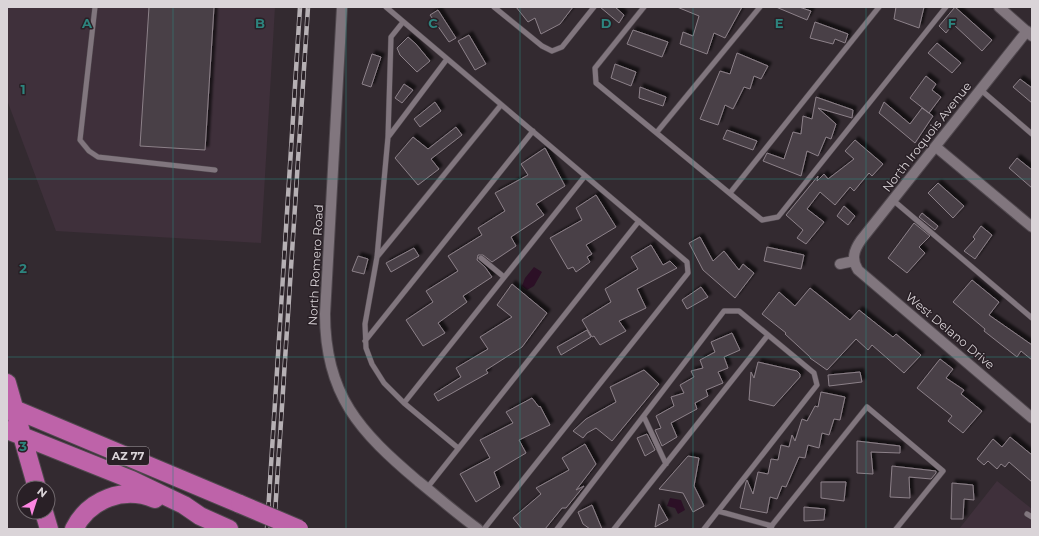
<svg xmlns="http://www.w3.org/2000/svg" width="1039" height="536" viewBox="0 0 1039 536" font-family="Montserrat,sans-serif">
<defs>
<filter id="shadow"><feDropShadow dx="3.5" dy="-3.5" stdDeviation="1" flood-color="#0009"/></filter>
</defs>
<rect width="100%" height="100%" fill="#332a30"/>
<path fill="#3f303b" d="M7 7H275L261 243 56 231 7 100Z
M997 481 1032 509V529H959Z"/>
<path fill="#2c1026" d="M534 267 542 272 534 286 527 290 522 286 525 278Z
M670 498 681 500 685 510 678 514 675 508 667 506Z"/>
<path fill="#4a4047" stroke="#8c8189" filter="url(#shadow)" d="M149 7H214L205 150 140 146Z
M516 7H573L560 24 541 34 535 18 528 22Z
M600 7H615L624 15 619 23Z
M677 7H742L725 38 714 33 707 54 680 44 683 32 693 36 699 16Z
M776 7H799L811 11 807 20Z
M896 7H924L919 28 894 19Z
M955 7 992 40 982 51 953 24 946 33 939 26Z
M438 10 456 38 449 42 430 15Z
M815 22 848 34 845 43 835 39 833 44 810 38Z
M633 30 668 42 662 57 627 44Z
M469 35 486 64 475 70 458 41Z
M408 37 416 44 430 61 417 72 400 55 397 48Z
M937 43 961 63 952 73 928 53Z
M737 53 768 66 761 79 754 76 750 89 744 87 733 109 725 105 718 125 700 119 720 71 730 74Z
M372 54 381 57 371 87 362 84Z
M615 64 636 72 631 86 611 78Z
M926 76 936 84 932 90 941 97 929 113 910 98Z
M1020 79 1032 88V103L1013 87Z
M404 84 413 90 402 103 395 98Z
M640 87 666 97 663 106 639 98Z
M816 97 853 110 852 118 818 108 836 124 831 139 826 137 818 156 807 151 801 176 763 161 767 153 784 159 793 132 801 134 803 116 812 119Z
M435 102 441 111 420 127 414 119Z
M884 102 910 124 922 108 933 116 915 143 879 113Z
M456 127 462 135 431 159 439 169 418 185 395 158 413 137 428 149Z
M727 130 757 141 753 150 723 139Z
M855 140 883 164 872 176 869 173 854 191 850 187 835 205 820 192 807 209 824 222 806 244 797 238 803 230 786 215 818 176 817 181 824 174 828 179 854 159 845 151Z
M545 148 565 186 536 204 544 215 511 237 516 246 492 262 483 255H478L477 260 485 267 492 277 463 296 467 302 438 323 445 333 423 346 406 320 433 302 426 291 458 271 448 256 482 235 478 228 505 211 495 193 528 175 521 164Z
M1017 158 1032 170V188L1009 168Z
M938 183 964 206 953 218 928 193Z
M596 195 616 227 586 245 592 254 587 257 590 262 576 272 573 267 568 269 550 238 582 220 576 208Z
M844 206 855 216 848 225 837 216Z
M922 213 938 226 935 230 919 217Z
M914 223 930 236 919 247 925 253 907 273 888 258Z
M981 226 992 235 975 259 964 251 975 239 973 237Z
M700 237 713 261 724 251 739 270 743 264 754 273 735 298 703 270 689 243Z
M651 245 663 265 670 261 677 268 637 289 646 308 619 321 626 331 600 345 594 336 592 337 582 320 611 302 605 289 638 269 631 257Z
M767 247 804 255 801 269 764 261Z
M414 248 419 256 391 272 386 263Z
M358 256 368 259 364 274 352 271Z
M972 280 999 302 989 315 1032 345V360L1021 351 1017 357 984 331 985 329 953 302Z
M512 284 547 313 522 347 486 370 488 373 438 401 434 394 461 377 456 368 488 349 480 337 512 317 497 305Z
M701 287 708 297 687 309 682 300Z
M810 288 850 320 859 310 893 337 896 334 921 355 904 373 872 345 868 350 856 339 827 370 810 358V357L785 334 786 333 762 314 779 292 795 306Z
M587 330 591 337 561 355 557 347Z
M732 333 740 350 724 357 728 368 718 372 723 383 706 390 708 396 695 403 697 409 671 423 677 437 662 446 655 430 661 428 656 416 674 406 671 397 684 393 680 385 694 377 691 371 703 368 700 360 715 352 711 342Z
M940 359 953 369 946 378 964 390 961 394 982 411 963 433 948 421 952 416 917 388Z
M758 362 797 371 800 374V377L774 406 749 400 751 372 754 378Z
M644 370 659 384 612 441 596 428 587 433 583 438 573 431 586 419 616 402 610 387Z
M860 372 862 382 829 386 828 375Z
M821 392 845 397 840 420 834 419 829 435 822 433 819 448 808 445 805 458 799 457 786 487 782 486 777 499 770 497 767 513 740 508 746 482 747 480 753 494 758 472 768 474 771 459 778 460 781 445 789 447 792 435 795 441 802 419 807 421 815 406 818 407Z
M532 398 539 407 540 406 550 425 519 440 526 453 494 472 500 487 476 502 460 474 490 458 480 440 513 423 506 412Z
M647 434 655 450 645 456 637 438Z
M1010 437 1032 455V482L1009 462 1005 467 1001 464 997 469 988 461 984 465 977 459 993 439 1002 447Z
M857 441 900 446V453L871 452 873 474 857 473Z
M585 444 596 464 576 490 584 486 566 508H562L545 529H522L513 518 541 494 536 488 569 470 562 458Z
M688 456 699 458 694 486 704 506 693 512 683 493 659 489Z
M892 466 936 471V473L931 479 909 477 910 498 890 497Z
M821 482H846L844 501 821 498Z
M952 483 973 485 974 500 964 499 963 519H951Z
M659 504 668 520 655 527Z
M592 505 602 529H590L583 524 578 512Z
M804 507 825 509 824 520 804 521Z"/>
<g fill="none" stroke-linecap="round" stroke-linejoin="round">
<g stroke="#50484e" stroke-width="6">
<path id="lane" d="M95 7 80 140 89 151 98 157 215 170
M386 7 687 262 688 273 484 529
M494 7 542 46 552 51 562 47 594 7
M644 7 595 68 596 83 762 220 778 217 946 7
M403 22 391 37 388 137 377 257 365 324 366 348 372 364 384 383 404 403 458 448
M981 90 1032 134
M657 132 760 7
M389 136 447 59
M730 193 879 7
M894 201 1032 318
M377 257 501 105
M481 258 504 277
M365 341 533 131
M404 403 585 176
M644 417 666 464
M427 488 639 221
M718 511 772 526
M1027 514 1032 517
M557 529 724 311H739L814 373 817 385 704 529
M614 529 768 335
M769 529 867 407 943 471 896 529"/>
</g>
<g stroke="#50484e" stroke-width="12">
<path id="street" d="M342 7 325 314C325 395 360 432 418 481 438 497 457 514 478 529
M999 7 1032 36
M1027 31 861 240C854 250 851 259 858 270L1032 418
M936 147 1032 227
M840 264 854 261"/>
</g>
<g stroke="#50484e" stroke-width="20">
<path id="highway" d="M7 383 37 488
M7 406 240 504
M7 430 132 480 184 505 200 516 229 529
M44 512 49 529
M74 529C89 499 124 486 155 499"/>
</g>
<use href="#lane" stroke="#81767e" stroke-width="5"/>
<use href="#street" stroke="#81767e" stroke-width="10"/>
<use href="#highway" stroke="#be63a9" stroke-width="18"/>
<g stroke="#b6b0b4" stroke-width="4.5">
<path id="rail" d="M267 529 300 7
M274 529 308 7"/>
</g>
<use href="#rail" stroke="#292026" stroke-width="3" stroke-dasharray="9" stroke-linecap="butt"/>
<g stroke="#50484e" stroke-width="20" stroke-linecap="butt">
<path id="highway-bridge" d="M240 504 299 529"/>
</g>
<use href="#highway-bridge" stroke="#be63a9" stroke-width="18"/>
</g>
<path fill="none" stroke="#2d847e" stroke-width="1" stroke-opacity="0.55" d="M173 7V529M346 7V529M520 7V529M693 7V529M866 7V529M7 179H1032M7 357H1032"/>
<g text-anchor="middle" stroke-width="3" stroke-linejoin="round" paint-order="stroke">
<rect fill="#292026" stroke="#a59ea3" stroke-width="1" x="107" y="447" width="42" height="18" rx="3"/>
<g font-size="11" font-weight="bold" fill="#dad4d8">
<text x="128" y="460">AZ 77</text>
</g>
<g font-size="12" fill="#dad4d8" stroke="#292026">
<text transform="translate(927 137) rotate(-52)" y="4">North Iroquois Avenue</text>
<text transform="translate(316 265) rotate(-87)" y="4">North Romero Road</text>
<text transform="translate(950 331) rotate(40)" y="4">West Delano Drive</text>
</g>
</g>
<g font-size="13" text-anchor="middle" font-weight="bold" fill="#2d847e" stroke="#292026" stroke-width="3" stroke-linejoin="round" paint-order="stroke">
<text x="87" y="28">A</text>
<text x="260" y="28">B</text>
<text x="433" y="28">C</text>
<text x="606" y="28">D</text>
<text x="779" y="28">E</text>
<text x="952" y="28">F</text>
<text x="23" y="94">1</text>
<text x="23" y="273">2</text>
<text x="23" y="451">3</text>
</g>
<rect width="1039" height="536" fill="none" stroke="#dad4d8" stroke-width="16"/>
<g transform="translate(36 500) rotate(39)"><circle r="19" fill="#292026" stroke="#70686d"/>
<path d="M0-3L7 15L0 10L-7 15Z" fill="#fd86e2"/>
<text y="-6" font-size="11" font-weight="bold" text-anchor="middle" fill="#dad4d8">N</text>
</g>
</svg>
